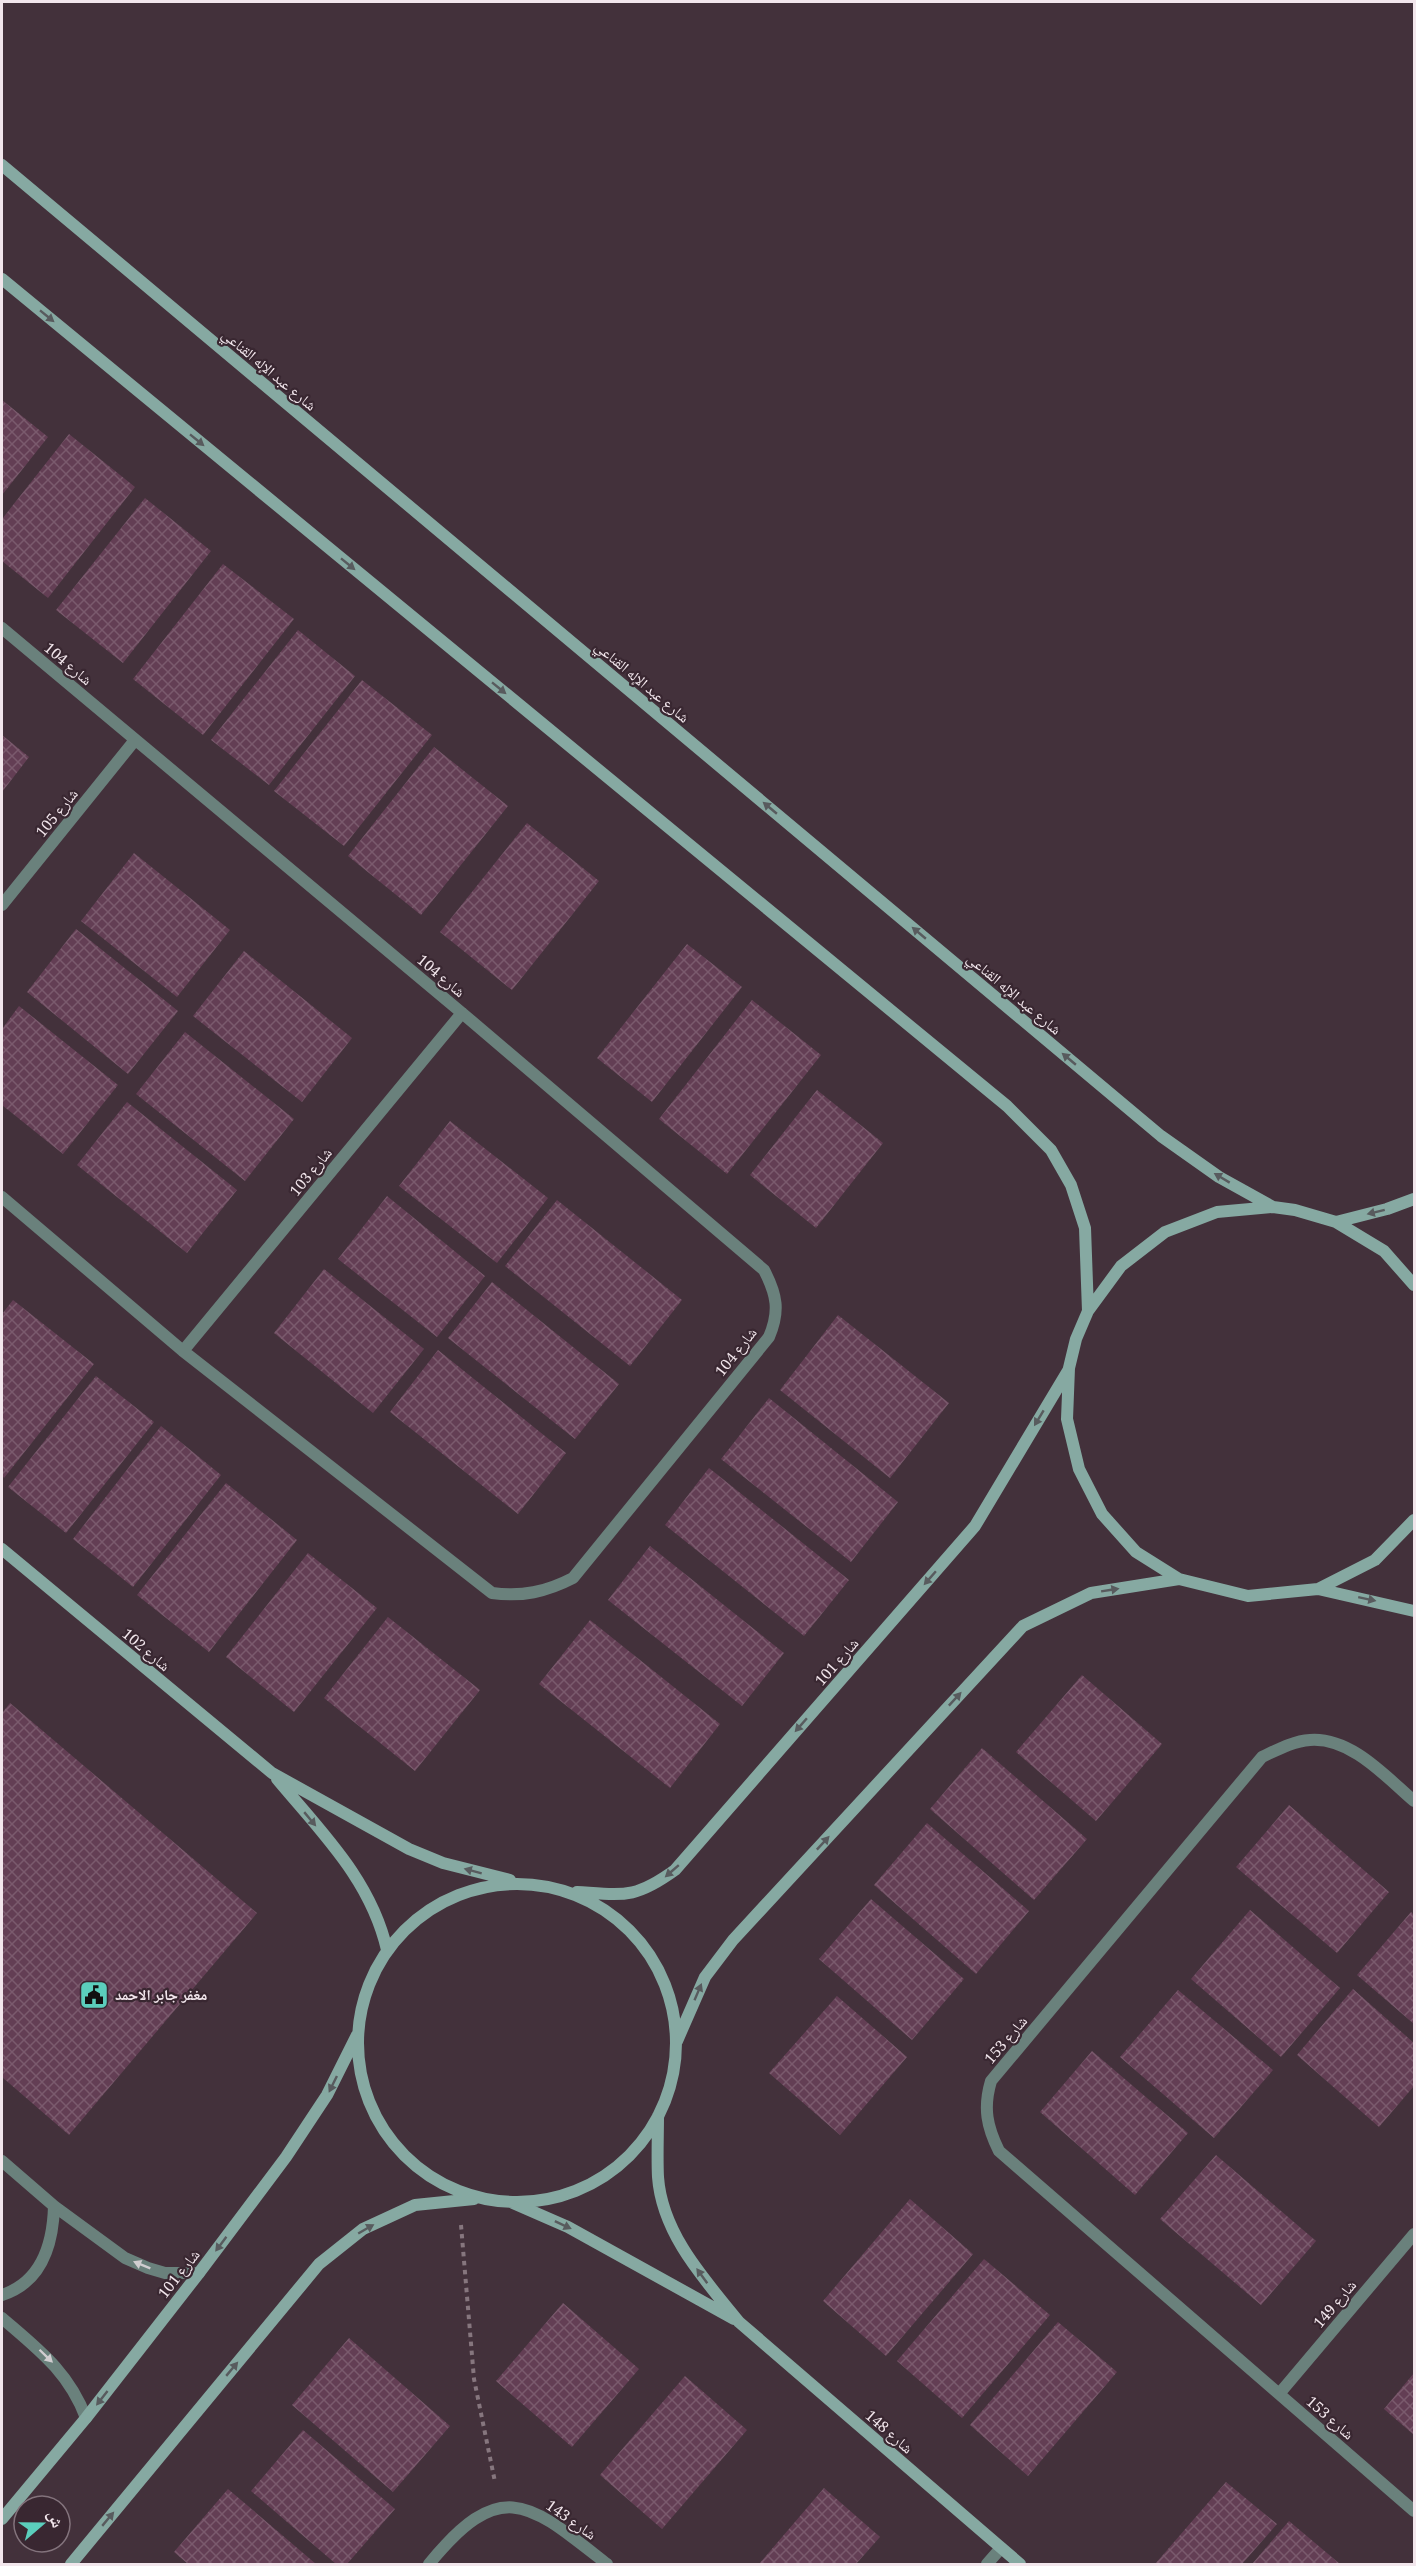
<svg xmlns="http://www.w3.org/2000/svg" width="1416" height="2566" viewBox="0 0 1416 2566" font-family="Georgia,'Noto Naskh Arabic',serif">
<defs>
<pattern id="building-cross-hatch" width="8" height="8" patternUnits="userSpaceOnUse" patternTransform="scale(1.5)"><rect width="8" height="8" fill="#633e54"/><path d="M0 0l8 8M0 8l8-8" fill="none" stroke="#7a5a6d"/></pattern>
</defs>
<rect width="100%" height="100%" fill="#43313b"/>
<path fill="url(#building-cross-hatch)" d="M2 400 48 437 2 495Z
M69 434 135 487 48 598 2 561V519Z
M145 498 211 551 123 663 56 610Z
M223 564 294 619 203 735 133 679Z
M298 630 355 676 269 785 211 740Z
M362 680 432 735 344 846 274 791Z
M2 735 29 757 2 792Z
M434 747 508 806 421 915 348 856Z
M527 823 599 881 512 990 440 932Z
M134 853 230 930 177 997 81 921Z
M76 929 178 1011 128 1074 27 992Z
M687 944 742 987 652 1102 597 1058Z
M244 951 352 1038 302 1102 193 1016Z
M752 1000 821 1055 727 1174 659 1119Z
M19 1006 118 1085 63 1154 2 1105V1029Z
M185 1032 294 1119 245 1181 136 1094Z
M817 1090 883 1143 816 1228 750 1175Z
M127 1102 237 1190 187 1253 77 1165Z
M450 1121 548 1198 497 1263 399 1186Z
M387 1196 485 1276 437 1337 338 1259Z
M557 1200 682 1300 630 1366 505 1266Z
M324 1269 424 1349 373 1413 274 1333Z
M492 1282 619 1384 575 1439 448 1338Z
M13 1300 94 1364 4 1478 2 1475V1314Z
M838 1315 949 1403 890 1478 780 1390Z
M438 1350 566 1453 518 1514 390 1412Z
M96 1376 154 1422 66 1533 8 1487Z
M769 1398 898 1502 851 1562 721 1459Z
M161 1426 221 1475 133 1587 73 1539Z
M709 1468 849 1580 804 1636 665 1525Z
M226 1483 297 1540 209 1652 137 1595Z
M650 1546 784 1653 742 1706 608 1600Z
M308 1553 377 1608 294 1712 226 1657Z
M388 1617 480 1690 415 1771 324 1698Z
M590 1620 720 1724 670 1788 539 1684Z
M1082 1675 1162 1744 1096 1821 1016 1752Z
M10 1703 257 1913 69 2135 2 2077V1713Z
M982 1748 1087 1839 1034 1900 930 1809Z
M1289 1805 1389 1892 1337 1953 1236 1867Z
M927 1823 1029 1911 976 1974 874 1885Z
M871 1899 964 1979 912 2040 819 1959Z
M1250 1910 1340 1988 1281 2057 1191 1979Z
M1411 1912 1414 1915V2024L1357 1975Z
M1353 1989 1414 2043V2086L1379 2127 1297 2055Z
M1178 1990 1273 2070 1214 2138 1120 2057Z
M837 1996 907 2057 840 2135 769 2073Z
M1092 2051 1188 2133 1135 2195 1040 2112Z
M1216 2155 1316 2241 1261 2305 1160 2219Z
M910 2199 973 2254 886 2356 823 2301Z
M984 2259 1050 2315 962 2418 897 2361Z
M563 2303 639 2369 572 2447 496 2381Z
M1058 2322 1117 2372 1028 2476 970 2425Z
M349 2338 450 2426 393 2492 292 2405Z
M1414 2373V2435L1384 2409Z
M685 2376 747 2430 662 2529 600 2475Z
M303 2430 395 2509 347 2564H336L251 2491Z
M1226 2482 1277 2524 1242 2564H1155Z
M824 2488 880 2537 856 2564H759Z
M228 2489 316 2564H188L174 2552Z
M1289 2521 1340 2564H1252Z"/>
<g fill="none" stroke-linecap="round" stroke-linejoin="round">
<path stroke="#86767e" stroke-width="4" stroke-dasharray="4.5 4.5" stroke-linecap="butt" d="M461 2225 474 2379 495 2482"/>
<path stroke="#6a817c" stroke-width="12" d="M2 2161 54 2206 125 2258 148 2268 165 2273H199
M2 2295C42 2282 53 2244 54 2206
M2 2318C38 2349 69 2372 86 2418"/>
<path stroke="#6a817c" stroke-width="12" d="M2 628 462 1013 764 1270C777 1295 780 1311 769 1337L573 1578C546 1592 522 1597 492 1593L183 1351 2 1197
M2 905 135 740
M183 1351 462 1013
M1414 1801C1386 1777 1351 1737 1310 1740 1293 1741 1277 1750 1262 1757L991 2081C983 2108 987 2127 999 2151L1414 2511
M1279 2394 1414 2234
M429 2564C502 2475 529 2503 607 2564
M987 2564 1001 2548"/>
<path stroke="#86a9a2" stroke-width="12" d="M2 165 1161 1136 1219 1177 1273 1207
M2 279 1007 1106 1051 1150 1071 1185 1085 1228 1088 1311
M1336 1222 1387 1209 1414 1199
M1414 1285 1384 1251 1336 1222 1295 1210 1273 1207 1217 1212 1165 1232 1121 1266 1088 1311 1076 1339 1069 1368 1067 1419 1079 1469 1102 1514 1136 1552 1179 1579 1248 1596 1318 1589 1375 1560 1414 1520
M2 1549 272 1773 409 1849 443 1863 510 1880
M1318 1589 1414 1611
M277 1779C322 1833 371 1880 387 1950
M358 2043a159 159 0 1 1 318 0a159 159 0 1 1-318 0Z
M577 1892C624 1895 635 1899 675 1870L975 1526 1069 1369
M677 2041 705 1977 733 1940 1023 1626 1091 1593 1179 1579
M658 2116C658 2136 657 2157 658 2177 662 2234 705 2280 739 2322L1020 2564
M513 2203 568 2227 734 2319
M2 2519 86 2418 199 2273 286 2157 327 2095 357 2035
M71 2564 319 2264 363 2229 415 2205 474 2199"/>
</g>
<defs><path id="oneway-solid" d="M-6-.8H1V-3.2L6.5 0L1 3.2V.8H-6Z" transform="scale(1.5)"/></defs>
<g fill="#585b5e">
<use href="#oneway-solid" transform="translate(47 316) rotate(39)"/>
<use href="#oneway-solid" transform="translate(197 440) rotate(39)"/>
<use href="#oneway-solid" transform="translate(348 564) rotate(39)"/>
<use href="#oneway-solid" transform="translate(499 688) rotate(39)"/>
<use href="#oneway-solid" transform="translate(770 808) rotate(-140)"/>
<use href="#oneway-solid" transform="translate(919 933) rotate(-140)"/>
<use href="#oneway-solid" transform="translate(1069 1059) rotate(-140)"/>
<use href="#oneway-solid" transform="translate(1222 1178) rotate(-149)"/>
<use href="#oneway-solid" transform="translate(1376 1212) rotate(166)"/>
<use href="#oneway-solid" transform="translate(1039 1418) rotate(121)"/>
<use href="#oneway-solid" transform="translate(930 1578) rotate(131)"/>
<use href="#oneway-solid" transform="translate(1110 1590) rotate(-9)"/>
<use href="#oneway-solid" transform="translate(1367 1599) rotate(12)"/>
<use href="#oneway-solid" transform="translate(955 1699) rotate(-47)"/>
<use href="#oneway-solid" transform="translate(801 1725) rotate(131)"/>
<use href="#oneway-solid" transform="translate(310 1819) rotate(50)"/>
<use href="#oneway-solid" transform="translate(823 1843) rotate(-47)"/>
<use href="#oneway-solid" transform="translate(473 1871) rotate(-165)"/>
<use href="#oneway-solid" transform="translate(672 1871) rotate(139)"/>
<use href="#oneway-solid" transform="translate(698 1992) rotate(-67)"/>
<use href="#oneway-solid" transform="translate(333 2084) rotate(116)"/>
<use href="#oneway-solid" transform="translate(563 2225) rotate(25)"/>
<use href="#oneway-solid" transform="translate(366 2229) rotate(-30)"/>
<use href="#oneway-solid" transform="translate(221 2244) rotate(127)"/>
<use href="#oneway-solid" transform="translate(702 2276) rotate(-126)"/>
<use href="#oneway-solid" transform="translate(232 2369) rotate(-50)"/>
<use href="#oneway-solid" transform="translate(102 2398) rotate(128)"/>
<use href="#oneway-solid" transform="translate(108 2519) rotate(-50)"/>
</g>
<g fill="#d0cdd0">
<use href="#oneway-solid" transform="translate(142 2265) rotate(-158)"/>
<use href="#oneway-solid" transform="translate(46 2356) rotate(44)"/>
</g>
<defs>
<g id="civic-square" transform="scale(1.5)"><rect x="-9" y="-9" width="18" height="18" rx="4" fill="#5bcebc" stroke="#392731"/><path d="M-.6-6.5H3V-4.5H.6V-3L4-1V1h2V6H-6V1h2V-1L-.6-3ZM-1.2 2.5V6h2.4V2.5Z" fill="#111"/></g>
</defs>
<g fill-rule="evenodd">
<use href="#civic-square" x="94" y="1995"/>
</g>
<g text-anchor="middle" stroke-width="4.5" stroke-linejoin="round" paint-order="stroke">
<g font-size="15" fill="#f2e6ec" stroke="#392731">
<text transform="translate(269 370) rotate(40)" y="5">شارع عبد الإله القناعي</text>
<text transform="translate(68 664) rotate(40)" y="5">شارع 104</text>
<text transform="translate(642 682) rotate(40)" y="5">شارع عبد الإله القناعي</text>
<text transform="translate(57 813) rotate(-51)" y="5">شارع 105</text>
<text transform="translate(441 976) rotate(40)" y="5">شارع 104</text>
<text transform="translate(1014 994) rotate(40)" y="5">شارع عبد الإله القناعي</text>
<text transform="translate(311 1172) rotate(-51)" y="5">شارع 103</text>
<text transform="translate(736 1352) rotate(-52)" y="5">شارع 104</text>
<text transform="translate(146 1650) rotate(40)" y="5">شارع 102</text>
<text transform="translate(837 1662) rotate(-49)" y="5">شارع 101</text>
<text transform="translate(1006 2040) rotate(-50)" y="5">شارع 153</text>
<text transform="translate(179 2274) rotate(-52)" y="5">شارع 101</text>
<text transform="translate(1335 2304) rotate(-50)" y="5">شارع 149</text>
<text transform="translate(1330 2418) rotate(41)" y="5">شارع 153</text>
<text transform="translate(889 2432) rotate(41)" y="5">شارع 148</text>
<text transform="translate(571 2520) rotate(35)" y="5">شارع 143</text>
</g>
<g font-size="15" font-weight="bold" fill="#f2e6ec" stroke="#392731" text-anchor="start">
<text x="115" y="2000">مغفر جابر الاحمد</text>
</g>
</g>
<rect width="1416" height="2566" fill="none" stroke="#f2e6ec" stroke-width="6"/>
<g transform="translate(42 2524) rotate(70)"><circle r="28" fill="#392731" stroke="#83737c" stroke-width="1.5"/>
<path d="M0-4.5L10 22L0 15L-10 22Z" fill="#5bcebc"/>
<text y="-9" font-size="16" font-weight="bold" text-anchor="middle" fill="#f2e6ec">ش</text>
</g>
</svg>
